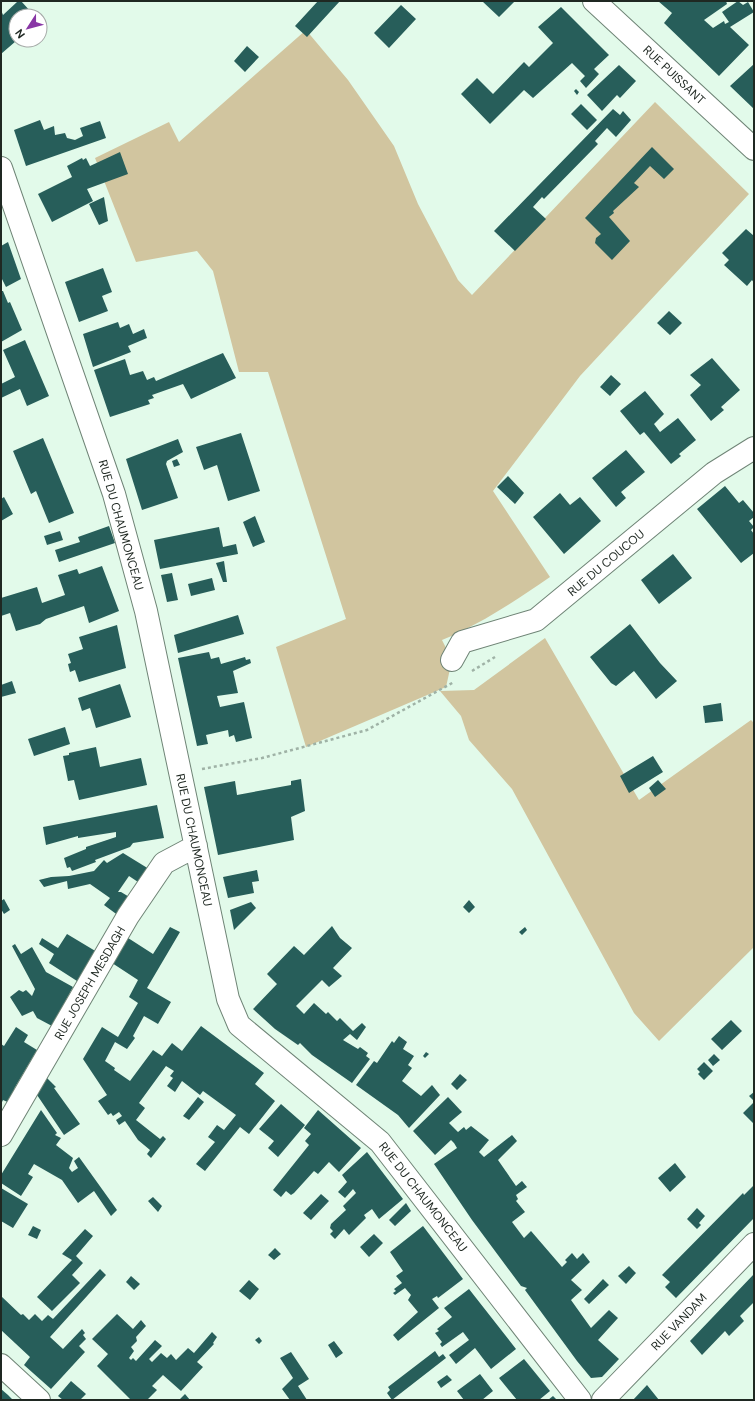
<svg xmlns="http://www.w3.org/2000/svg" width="755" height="1401" viewBox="0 0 755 1401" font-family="'DM Sans',sans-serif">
<rect width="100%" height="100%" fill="#e2faea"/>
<path fill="#d1c59f" d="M306 30 348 80 394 146 418 204 458 280 472 295 655 102 749 194 580 376 493 491 550 577C515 601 481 624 442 640L452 660 446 687 306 747 276 647 346 619 268 372H239L213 271 197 251 136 262 95 158 169 122 179 142Z
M545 638 639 800 751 720 754 723V947L659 1041 634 1013 512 789 469 740 461 716 440 691 474 690Z"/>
<path fill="#275e5a" d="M15 1H21L31 12 27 16H16V27L12 30 16 35V41L1 54V10L3 15 17 2Z
M318 1H340L307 37 295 26Z
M482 1H515L499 17Z
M658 1H726L727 4 704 20 713 28 724 21 725 24 729 22 722 12 738 1 743 5 748 2 754 12 730 27 749 45 719 76 664 23 672 13Z
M401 5 416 19 389 48 374 33Z
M561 7 609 55 594 69 599 74 586 88 580 81 585 76 572 63 533 98 524 90 490 124 461 94 477 78 493 94 524 62 529 67 553 43 538 27Z
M247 46 259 57 245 72 234 61Z
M754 64V109L730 86Z
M619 65 636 81 620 98 617 95 602 111 587 95Z
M576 89 579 92 577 95 574 91Z
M581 104 597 120 587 130 571 114Z
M613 109 620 115 623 111 631 120 616 137 607 128 595 141 598 144 544 199 542 197 533 207 546 219 515 251 494 231Z
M40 120 44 130 54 126 55 135 65 133 67 138 75 140 83 136 80 128 100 121 106 138 26 166 14 130Z
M652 147 674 169 664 179 650 166 634 183 639 187 613 211 614 213 609 217 630 241 612 260 595 243 596 238 601 234 585 218Z
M120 152 128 174 87 189 93 201 52 222 38 194 72 177 67 166 82 158 83 160 86 158 90 166Z
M104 197 108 221 99 225 89 204Z
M746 229 754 236V283L752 280 747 286 724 265 729 260 722 253Z
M8 242 21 279 6 287 1 277V246Z
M103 268 112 292 102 296 108 311 79 322 65 282Z
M1 291H3L8 303 10 302 22 330 1 342Z
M669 311 682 323 670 335 657 323Z
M118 322 120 328 129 324 133 334 144 329 147 338 128 346 131 352 93 367 83 334Z
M25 340 49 396 27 406 20 389 1 398V384L15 377 3 350Z
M223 353 236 378 191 399 183 384 152 395 154 398 148 400 150 404 110 417 94 370 125 359 130 375 143 371 147 380 154 377 156 381Z
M712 358 740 390 721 407 724 410 711 421 690 395 701 385 690 375Z
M611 375 621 384 610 396 600 387Z
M645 391 664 414 654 424 660 432 678 418 696 440 679 454 681 456 671 464 644 432 640 435 620 411Z
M241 433 260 491 228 501 217 465 204 470 196 447Z
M43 438 74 513 49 523 36 491 31 494 13 451Z
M178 439 183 452 167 461 166 464 178 498 142 510 126 459Z
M626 450 645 472 621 492 626 498 616 507 592 478Z
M177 459 180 465 174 467 172 461Z
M508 476 524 493 515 504 497 487Z
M725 486 739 503 743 500 754 513V517L749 521 754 527 751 530 754 534V553L741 563 697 509Z
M560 493 570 505 580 497 601 521 564 554 533 517Z
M4 497 13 514 1 521V499Z
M255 516 265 542 253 547 243 522Z
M109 526 115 543 59 562 55 550 80 542 78 537Z
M219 527 223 547 236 544 238 554 160 569 154 540Z
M60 531 63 540 47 545 44 536Z
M673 554 692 578 659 604 641 580Z
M224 561 227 582H223L216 563Z
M102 566 119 611 89 623 84 606 46 619 40 624 16 631 10 613 1 616V598L37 587 42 603 65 595 58 575 77 569 79 574Z
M172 573 178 600 167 602 161 575Z
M212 578 215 590 191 596 188 584Z
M238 615 244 634 178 653 174 635Z
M630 624 660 663 677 681 656 699 634 671 616 686 611 683 590 657Z
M117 625 126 668 79 682 75 670 70 672 68 664 71 663 68 654 83 649 79 637Z
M209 652 211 659 219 657 221 664 245 657 246 660 250 659 251 663 233 671 238 693 217 696 220 707 244 702 252 738 236 742 234 735 229 737 228 730 206 735 208 744 197 746 178 658Z
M12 681 16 693 1 697V685Z
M120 684 131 717 96 728 90 708 82 711 78 698Z
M721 703 723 721 705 723 703 706Z
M65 727 70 744 34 756 28 739Z
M96 747 100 767 141 758 147 785 79 800 74 780 68 781 63 756 69 755V753Z
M653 756 663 772 629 793 620 776Z
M301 779 305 811 291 817 294 840 218 855 204 787 235 781 237 795 291 785V781Z
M658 780 666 789 655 797 649 788Z
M157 805 164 838 133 843 130 847 95 860 96 862 72 871 70 867 67 868 64 858 86 849V847L116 837V832L78 838V836L46 845 43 827Z
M123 853 149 869 141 884 129 876 118 892H121L131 898 119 916 104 905 110 898 90 884 68 889 67 881 44 887 39 880 51 877 69 876 94 871 104 860 107 863Z
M257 870 259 881 252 882 254 893 228 898 223 877Z
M4 899 10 910 4 914 1 909V901Z
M469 900 475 907 469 913 463 907Z
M251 902 256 908 234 930 230 910Z
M332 926 340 938 352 948 333 968 342 976 329 987 322 980 296 1006 304 1014 314 1003 326 1014 328 1012 337 1021 340 1018 353 1031 362 1023 366 1027 357 1040 350 1034 343 1040 358 1049 360 1047 368 1053 366 1056 370 1059 352 1083 312 1055 300 1043 298 1045 275 1029 253 1009 277 984 267 974 294 946 304 955Z
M170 927 180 932 147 988 171 1002 158 1024 144 1016 133 1036 135 1038 127 1049 115 1042 105 1061 115 1068 114 1070 130 1081 153 1050 162 1056 172 1043 182 1051 201 1026 264 1073 255 1084 275 1101 249 1134 240 1127 205 1171 196 1164 215 1142 208 1137 217 1125 224 1130 236 1115 203 1091 200 1095 182 1081 175 1092 167 1086 173 1078 170 1076 174 1071 166 1066 139 1103 145 1108 136 1120 160 1139 163 1136 166 1139 151 1158 147 1154 150 1150 138 1140 125 1121 119 1125 116 1120 122 1116 119 1112 113 1116 111 1113 108 1115 98 1101 107 1095 83 1059 102 1027 118 1037 138 1003 129 997 138 980 109 961 125 936 153 954Z
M525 927 527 930 522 935 519 932Z
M67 934 97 952 77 981 49 963 54 954 39 944 42 938 58 948Z
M15 944 21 954 32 947 46 972 73 987 52 1026 37 1018 33 1011 22 1016 10 997 19 990 23 992 26 990 32 996 35 989 12 946Z
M731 1020 742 1031 722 1050 711 1039Z
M16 1027 28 1035 24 1042 37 1050 14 1089 19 1092 12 1104 3 1100 1 1104V1044L4 1046Z
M399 1036 407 1042 403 1049 414 1056 408 1065 412 1068 402 1081 421 1096 432 1085 440 1095 409 1128 398 1115 356 1085 374 1061 377 1063 392 1041 394 1043Z
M426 1052 429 1054 425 1058 423 1056Z
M714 1054 720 1060 713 1066 708 1060Z
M704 1062 713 1071 704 1080 698 1074 700 1072 697 1069Z
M460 1074 467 1080 457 1090 451 1084Z
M45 1076 56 1087 54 1088 80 1124 64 1135 33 1089Z
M754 1092V1101L749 1096Z
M198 1097 204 1102 189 1120 183 1116Z
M448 1097 462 1112 449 1123 458 1132 464 1127 466 1130 471 1126 489 1140 479 1152 484 1157 512 1135 517 1141 498 1160 516 1186 522 1181 527 1187 516 1195 518 1199 516 1201 525 1212 512 1222 524 1238 531 1231 562 1267 567 1262 565 1260 572 1253 577 1259 583 1253 590 1262 571 1280 582 1290 571 1300 591 1328 609 1310 618 1318 598 1340 619 1359 602 1377 591 1378 577 1361 525 1290 527 1288 521 1286 472 1220 434 1164 457 1148 454 1143 451 1140 435 1155 413 1131Z
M754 1102V1124L743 1113Z
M281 1104 305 1125 278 1157 268 1148 274 1141 259 1129Z
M41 1110 57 1133 55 1135 61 1138 56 1145 73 1158 69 1168 72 1172 78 1168 74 1161 79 1157 117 1210 111 1216 94 1191 78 1203 62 1180 34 1164 28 1174 33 1177 21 1196 1 1183V1175Z
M318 1110 361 1148 339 1172 329 1162 318 1174 314 1171 294 1193 291 1195 286 1191 281 1197 273 1190 309 1145 305 1141 311 1134 304 1128Z
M367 1152 403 1199 379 1219 372 1209 364 1215 366 1218 349 1235 344 1229 335 1239 330 1234 333 1231 330 1228 331 1224 346 1210 343 1206 356 1193 353 1189 345 1198 338 1192 347 1182 342 1175Z
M675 1163 686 1177 670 1192 658 1178Z
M754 1185V1218L676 1298 665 1287 670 1282 662 1275 743 1193 744 1195Z
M1 1188 28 1204 13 1228 1 1221Z
M321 1194 329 1201 311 1220 303 1213Z
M153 1197 162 1206 158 1212 148 1201Z
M406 1203 411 1211 395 1226 389 1220Z
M697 1208 705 1216 699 1223 701 1225 697 1229 687 1219Z
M33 1226 41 1230 37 1239 28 1235Z
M423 1226 463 1279 438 1298 437 1296 432 1299 439 1308 398 1341 393 1335 418 1312 408 1300 411 1295 405 1288 395 1295 393 1293 396 1291 394 1289 402 1283 396 1276 403 1271 390 1252Z
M85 1229 93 1236 76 1256 83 1263 72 1275 80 1283 52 1311 37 1297 72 1260 62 1254Z
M374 1234 383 1243 369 1257 360 1247Z
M275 1248 281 1254 274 1260 268 1255Z
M629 1266 636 1273 626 1284 618 1276Z
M100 1269 106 1275 50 1337 63 1349 82 1329 85 1333 83 1335 86 1339 79 1346 85 1352 51 1389 24 1365 30 1357 1 1330V1296L21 1315 23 1314 29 1320 35 1314 42 1321 48 1315 53 1319Z
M754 1274V1302L740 1316 744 1321 729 1336 725 1331 702 1355 690 1341Z
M131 1276 140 1284 134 1290 126 1282Z
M603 1279 609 1285 589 1304 584 1299Z
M249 1280 259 1289 250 1300 239 1291Z
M469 1289 516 1349 491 1369 475 1348 456 1364 449 1355 469 1340 463 1332 442 1347 440 1344 442 1342 435 1333 439 1331 437 1329 452 1317 444 1308Z
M117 1314 133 1329 141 1320 146 1326 136 1337 137 1341 131 1347 134 1351 129 1358 131 1360 133 1358 136 1361 155 1340 162 1346 149 1359 152 1362 161 1353 167 1358 171 1354 176 1360 188 1348 194 1353 212 1332 217 1337 213 1343 214 1344 197 1362 203 1367 181 1391 163 1375 152 1386 157 1390 147 1400H131L97 1366 108 1354 92 1339Z
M259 1337 262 1341 259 1344 255 1340Z
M334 1341 343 1353 336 1358 328 1345Z
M435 1351 439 1357 443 1354 446 1358 392 1400 387 1393 390 1390 388 1387Z
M291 1352 309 1379 298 1386 307 1400H290L282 1389 293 1378 280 1358Z
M524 1359 550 1391 539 1400H517L499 1378Z
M480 1374 493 1391 482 1400H464L457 1391Z
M447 1375 452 1380 441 1388 437 1382Z
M71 1381 86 1394 80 1400H63L58 1396Z
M647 1385 659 1400H633Z
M1 1389 8 1395 13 1400H1Z
M185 1394 190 1400H179Z
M553 1396 557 1400H548Z"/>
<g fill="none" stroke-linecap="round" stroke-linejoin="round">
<g stroke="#6f8476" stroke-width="24">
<path id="minor" d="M594 1 754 149
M1 168 114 494 146 611 228 999 239 1025 380 1142 580 1400
M452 660 462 642 536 620 714 473 754 448
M1 1135 128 916 164 863 196 846
M1 1365 39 1400
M603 1400 754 1244"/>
</g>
<path stroke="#9fb2a6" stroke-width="2.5" stroke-dasharray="3 3" stroke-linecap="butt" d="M472 671 495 657
M202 769 262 758 367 730 454 682"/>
<use href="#minor" stroke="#fff" stroke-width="22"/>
</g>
<g text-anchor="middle" stroke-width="4" stroke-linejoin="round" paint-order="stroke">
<g font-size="12" fill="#1f2822" stroke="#fff">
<text transform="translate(674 75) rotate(43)" y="4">RUE PUISSANT</text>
<text transform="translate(121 525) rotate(74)" y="4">RUE DU CHAUMONCEAU</text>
<text transform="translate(606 563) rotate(-40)" y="4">RUE DU COUCOU</text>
<text transform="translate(194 840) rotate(78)" y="4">RUE DU CHAUMONCEAU</text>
<text transform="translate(90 983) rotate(-60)" y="4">RUE JOSEPH MESDAGH</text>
<text transform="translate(423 1197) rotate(52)" y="4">RUE DU CHAUMONCEAU</text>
<text transform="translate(679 1322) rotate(-46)" y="4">RUE VANDAM</text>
</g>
</g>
<rect width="755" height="1401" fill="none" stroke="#1f2822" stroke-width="4"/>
<g transform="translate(28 28) rotate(234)"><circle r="19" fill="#ffffff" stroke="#a5a9a7"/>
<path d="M0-3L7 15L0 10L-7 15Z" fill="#8836a5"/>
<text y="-6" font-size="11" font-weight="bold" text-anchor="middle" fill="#1f2822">N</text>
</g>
</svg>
